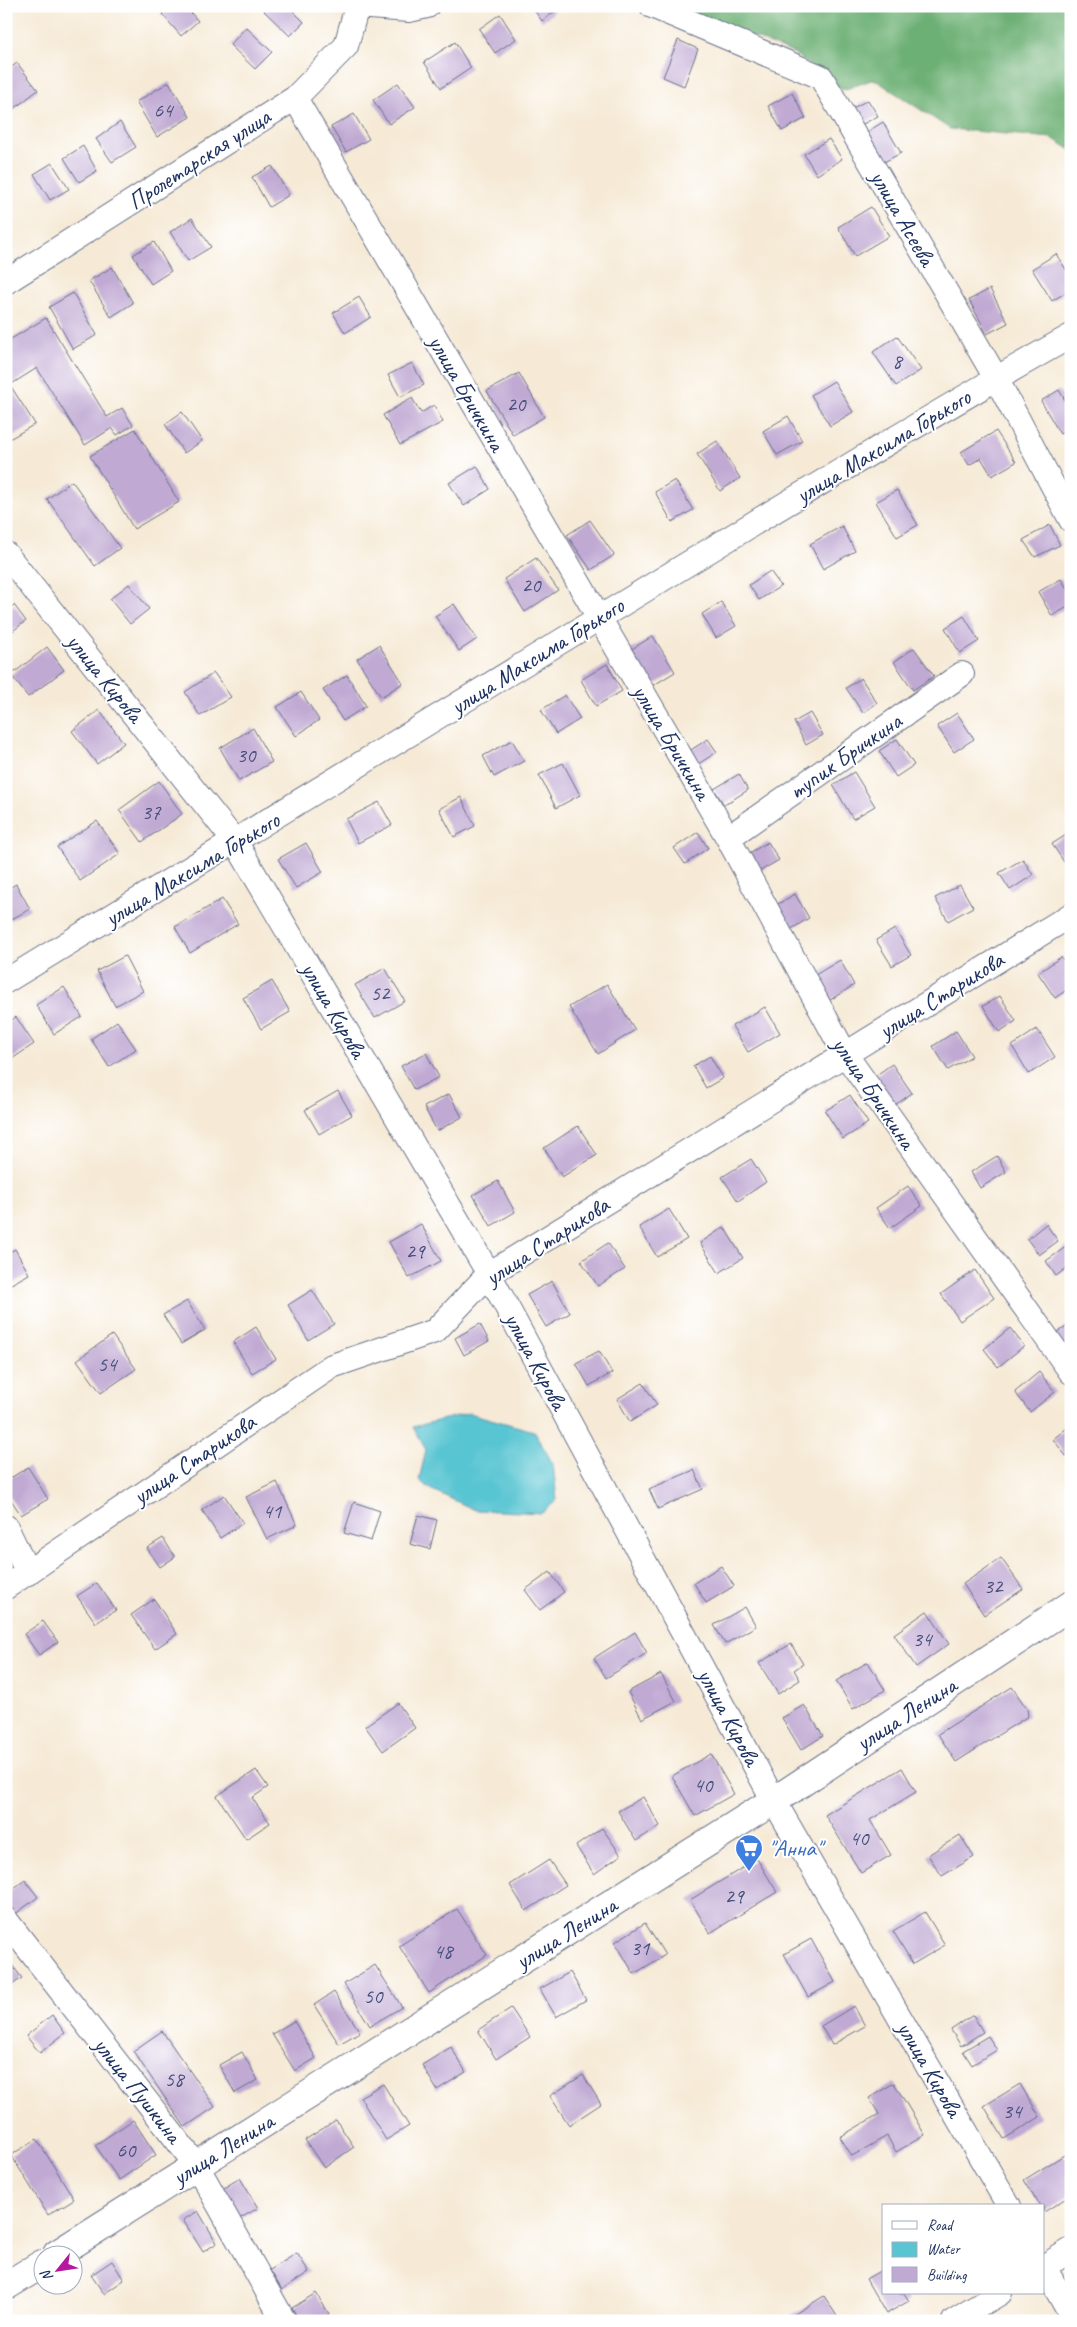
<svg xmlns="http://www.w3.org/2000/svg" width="1077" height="2327" viewBox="0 0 1077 2327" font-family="Caveat,sans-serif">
<rect width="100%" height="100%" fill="#fff"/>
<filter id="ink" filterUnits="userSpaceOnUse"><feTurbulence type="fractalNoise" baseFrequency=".02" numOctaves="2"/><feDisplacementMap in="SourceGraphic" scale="10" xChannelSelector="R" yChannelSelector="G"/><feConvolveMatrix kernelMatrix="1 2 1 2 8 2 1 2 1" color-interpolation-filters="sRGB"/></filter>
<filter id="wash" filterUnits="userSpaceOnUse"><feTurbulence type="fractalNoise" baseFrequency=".0096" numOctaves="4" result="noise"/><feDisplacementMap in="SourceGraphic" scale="20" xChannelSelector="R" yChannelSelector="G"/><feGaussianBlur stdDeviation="1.12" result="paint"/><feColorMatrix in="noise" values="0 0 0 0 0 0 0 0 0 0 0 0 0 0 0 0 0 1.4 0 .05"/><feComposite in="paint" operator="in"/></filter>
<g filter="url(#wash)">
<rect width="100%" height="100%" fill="#f6ead6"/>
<path fill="#6db074" stroke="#447069" d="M677 6H947L955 10 986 6H1067L1071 8V150L1052 138 950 129 874 79 843 90 793 53Z"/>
<path fill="#59c5d2" stroke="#3a7a98" d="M469 1413 534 1431 553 1464 557 1500 542 1513 475 1510 430 1489 419 1480 426 1450 413 1427Z"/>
<g id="blocks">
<path fill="#c0a9d3" d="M170 6H185L198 21 181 36 162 14Z
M269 6H288L304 22 290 36 264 11Z
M531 6H550L554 12 542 21Z
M500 14 516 39 495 53 479 29Z
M246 27 272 52 255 69 230 45Z
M678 40 698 49 684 86 663 77Z
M455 42 471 68 441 88 424 62Z
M17 63 38 90 10 112 6 107V71Z
M169 82 190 117 157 137 136 102Z
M398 83 415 107 389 124 373 100Z
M792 93 806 118 782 131 768 106Z
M868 100 878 116 859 126 849 110Z
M354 114 369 139 346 152 331 127Z
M120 122 136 147 112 162 96 139Z
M883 122 901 153 884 162 867 132Z
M829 139 842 159 817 175 804 154Z
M83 146 97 171 79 182 64 158Z
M52 163 69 189 50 200 34 174Z
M272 166 289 195 269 207 252 177Z
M871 207 889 236 855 256 838 227Z
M192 218 211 247 188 261 170 232Z
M154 242 171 271 151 284 133 255Z
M1056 254 1071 277V289L1052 301 1032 269Z
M112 267 133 303 111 317 89 281Z
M990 289 1008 323 987 334 969 300Z
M73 293 97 335 73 349 49 307Z
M359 297 371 317 345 333 333 313Z
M46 318 107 417 122 408 133 425 117 435 112 428 85 445 37 368 10 385 35 424 6 441V342Z
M897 336 921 370 896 386 873 352Z
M412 363 424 385 400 397 388 375Z
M519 373 544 417 513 435 487 391Z
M834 381 853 412 830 426 811 395Z
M1059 390 1071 410V428L1060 434 1041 401Z
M412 398 421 413 434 405 443 422 400 445 383 415Z
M182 412 202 441 184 453 165 424Z
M788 416 802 441 777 455 763 431Z
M135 429 179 502 134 529 90 456Z
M996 431 1016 462 992 476 981 458 969 465 961 452Z
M717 441 740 478 720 491 697 454Z
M477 466 490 489 464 506 449 483Z
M675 480 693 510 672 522 655 492Z
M72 481 120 548 95 566 47 499Z
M897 490 918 525 897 537 876 502Z
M590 520 614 555 591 570 567 535Z
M1050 525 1060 545 1035 557 1023 540Z
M842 526 855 551 823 569 810 544Z
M536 558 558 590 525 612 504 579Z
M770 571 781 586 759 600 749 585Z
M1061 579 1071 595V605L1052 616 1038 592Z
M129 584 149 609 130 624 110 599Z
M721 602 736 626 716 638 702 614Z
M454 604 477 639 459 651 435 616Z
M14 605 26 621 6 636V611Z
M964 616 979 641 960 653 945 628Z
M653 636 675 672 649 688 627 652Z
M379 645 403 683 381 697 357 659Z
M47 647 64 670 28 697 11 675Z
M914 648 934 676 913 690 894 662Z
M607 664 622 691 596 706 581 680Z
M214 673 231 697 200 716 185 692Z
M347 675 366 706 343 721 323 690Z
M861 678 877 703 863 713 846 688Z
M301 692 319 720 296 736 277 707Z
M565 695 580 719 556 734 541 710Z
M99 710 124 743 97 764 72 731Z
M810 713 823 735 806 745 794 722Z
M957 713 974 739 954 752 937 726Z
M253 728 272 762 239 781 220 748Z
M708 739 717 752 695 766 686 753Z
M897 739 914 765 896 777 879 751Z
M512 740 524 761 494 777 483 756Z
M563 763 580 795 556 808 539 775Z
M854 772 875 806 853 819 833 785Z
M739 774 748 790 724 805 714 789Z
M159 781 182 814 142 842 119 810Z
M461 797 475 826 454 837 439 809Z
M379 802 392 825 358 843 346 819Z
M97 821 120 854 80 881 57 847Z
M698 832 708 848 685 864 674 848Z
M1071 832V857L1064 862 1052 844Z
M768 842 779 860 757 873 746 855Z
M306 843 323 872 296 888 278 859Z
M1023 859 1033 875 1010 890 999 873Z
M16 884 30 909 10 920 6 913V890Z
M960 885 973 907 948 921 935 898Z
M795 894 809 918 788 931 773 907Z
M222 899 238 924 190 953 175 927Z
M895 929 911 955 892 966 876 940Z
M125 956 143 991 115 1006 97 971Z
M1061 957 1071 972V987L1055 998 1038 973Z
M840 960 854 985 827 1002 812 977Z
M385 968 405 1001 375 1018 355 985Z
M272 981 290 1012 261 1029 243 998Z
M607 984 635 1030 598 1054 569 1007Z
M64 987 82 1017 54 1034 36 1005Z
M1000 996 1016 1021 999 1032 983 1006Z
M765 1007 780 1033 748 1052 732 1026Z
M16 1017 34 1044 6 1063V1024Z
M117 1021 136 1049 109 1067 91 1039Z
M1037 1029 1055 1057 1029 1074 1012 1046Z
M956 1031 972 1056 948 1070 933 1046Z
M426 1053 439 1077 414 1090 401 1066Z
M710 1056 723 1078 706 1088 693 1066Z
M892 1064 912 1093 895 1105 875 1076Z
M338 1091 352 1115 319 1134 305 1110Z
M449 1094 462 1117 437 1131 424 1107Z
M850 1095 868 1123 843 1139 825 1111Z
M578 1126 597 1155 562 1177 544 1148Z
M997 1156 1006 1172 980 1188 971 1172Z
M751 1159 766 1182 738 1201 722 1177Z
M498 1181 515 1212 491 1226 473 1195Z
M908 1186 922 1206 890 1228 876 1208Z
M669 1209 687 1239 657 1257 639 1227Z
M421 1224 441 1261 409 1278 389 1242Z
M1046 1224 1058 1241 1039 1255 1027 1239Z
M724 1227 743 1258 719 1273 700 1243Z
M608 1243 625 1269 598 1286 581 1261Z
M1067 1246 1071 1252V1265L1056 1276 1046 1261Z
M15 1249 29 1274 6 1287V1254Z
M975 1270 994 1298 960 1321 941 1294Z
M552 1281 570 1313 546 1327 527 1295Z
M312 1290 334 1324 308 1340 288 1305Z
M187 1301 205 1330 181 1344 163 1315Z
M480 1324 489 1341 464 1355 455 1338Z
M1071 1324V1349L1064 1354 1052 1336Z
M256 1327 276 1359 252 1373 233 1342Z
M1010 1328 1024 1346 998 1367 984 1349Z
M112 1335 136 1369 101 1393 77 1360Z
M599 1351 612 1373 589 1386 576 1363Z
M1039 1372 1055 1392 1030 1412 1015 1392Z
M643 1383 657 1405 630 1422 617 1399Z
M1071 1425V1452L1066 1456 1053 1439Z
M28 1467 48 1499 21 1515 6 1492V1481Z
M694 1470 703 1489 658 1509 649 1489Z
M277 1482 297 1525 267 1539 246 1497Z
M224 1495 243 1523 220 1538 202 1510Z
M354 1502 380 1511 371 1541 344 1533Z
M418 1515 437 1520 430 1549 410 1544Z
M163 1538 175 1557 160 1567 147 1548Z
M1001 1558 1023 1589 984 1615 963 1584Z
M721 1566 734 1586 706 1603 694 1583Z
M550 1572 564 1592 540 1610 525 1590Z
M97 1583 116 1610 96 1623 77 1596Z
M154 1599 177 1634 155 1649 131 1615Z
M745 1607 756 1626 725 1644 714 1625Z
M927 1611 949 1644 916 1667 894 1634Z
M43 1621 58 1642 39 1655 24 1634Z
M635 1632 647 1653 606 1678 594 1658Z
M791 1644 803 1664 794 1670 800 1680 778 1694 759 1663Z
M868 1662 885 1690 853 1709 836 1681Z
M661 1674 676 1701 642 1719 628 1692Z
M1012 1687 1027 1709 1028 1716 956 1762 938 1734Z
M398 1703 415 1728 383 1751 365 1726Z
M804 1705 823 1736 801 1750 782 1718Z
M711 1754 734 1794 695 1816 672 1776Z
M902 1768 916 1792 870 1820 891 1855 861 1873 825 1815Z
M256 1770 268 1787 252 1798 270 1823 246 1839 217 1796Z
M643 1797 660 1826 636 1841 618 1811Z
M602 1828 621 1855 594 1874 576 1846Z
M960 1835 974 1857 942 1876 928 1855Z
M757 1859 777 1892 710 1933 690 1900Z
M549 1860 566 1885 526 1911 510 1885Z
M25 1880 38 1897 14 1915 6 1904V1894Z
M457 1909 487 1955 429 1993 399 1946Z
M925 1912 945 1945 913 1964 893 1931Z
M645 1923 665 1955 634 1974 615 1942Z
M811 1939 835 1982 808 1997 784 1954Z
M6 1957 22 1978 6 1989Z
M375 1965 402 2007 370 2026 344 1984Z
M570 1972 586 2000 556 2017 540 1989Z
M334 1992 360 2032 339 2044 314 2005Z
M854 2006 865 2026 832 2045 821 2026Z
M511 2008 530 2037 496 2059 478 2030Z
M52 2015 65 2033 40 2053 26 2036Z
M973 2015 983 2032 961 2046 951 2030Z
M294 2021 316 2058 295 2071 272 2034Z
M162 2031 215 2107 185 2127 133 2051Z
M988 2036 997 2050 972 2065 963 2051Z
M451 2047 466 2072 437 2090 422 2065Z
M242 2052 258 2080 235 2093 219 2065Z
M583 2075 601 2104 569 2125 550 2096Z
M894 2083 925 2135 896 2152 887 2136 852 2156 840 2137 879 2114 869 2098Z
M383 2084 409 2126 386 2140 360 2097Z
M1020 2084 1040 2117 1004 2139 984 2106Z
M133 2120 156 2155 119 2180 95 2145Z
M336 2120 354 2147 324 2168 305 2140Z
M37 2139 74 2199 48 2215 11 2155Z
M1064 2155 1071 2165V2195L1044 2212 1043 2206H1040L1024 2180Z
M240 2178 258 2208 239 2219 222 2189Z
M198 2211 217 2243 203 2252 183 2220Z
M297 2253 309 2272 282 2290 270 2270Z
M112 2261 124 2280 104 2294 91 2275Z
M883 2269V2293H904L909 2301 886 2314 866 2279Z
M316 2293 329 2314 317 2321H300L292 2308Z
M824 2296 840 2321H792L790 2317Z"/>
</g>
</g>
<g filter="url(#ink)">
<use href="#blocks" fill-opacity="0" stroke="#687088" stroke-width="1"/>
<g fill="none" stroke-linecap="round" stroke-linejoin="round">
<g stroke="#687088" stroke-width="26">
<path id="street" d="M357 6 409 10 427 6
M652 6 821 77 996 378 1071 520
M295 98 728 838 845 1054 1071 1372
M6 282 295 98 346 46 357 6
M6 554 236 843 489 1274 774 1801 1009 2206
M728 838 962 674
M6 981C260 828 510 670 764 517 866 456 967 394 1071 336
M6 1527 28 1573
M6 1587 332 1366 435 1331 489 1274 1071 915
M6 1920 197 2166 284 2321
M1043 2265 1071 2315
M1043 2267 1071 2250
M954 2321 1000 2293"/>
</g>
<g stroke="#687088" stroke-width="30">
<path id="secondary" d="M57 2254 789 1791 1071 1605
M6 2286 42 2264"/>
</g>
<use href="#street" stroke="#fff" stroke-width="24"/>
<use href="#secondary" stroke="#fff" stroke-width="28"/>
</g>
</g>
<defs>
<g id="supermarket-pin" transform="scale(1.4375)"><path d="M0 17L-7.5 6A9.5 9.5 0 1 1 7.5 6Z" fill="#3f7fe0" stroke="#fff"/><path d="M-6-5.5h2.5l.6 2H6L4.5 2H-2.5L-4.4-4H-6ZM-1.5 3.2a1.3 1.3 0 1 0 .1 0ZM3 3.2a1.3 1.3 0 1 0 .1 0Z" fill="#fff"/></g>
</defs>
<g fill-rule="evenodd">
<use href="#supermarket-pin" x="749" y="1848"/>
</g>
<g text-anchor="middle" stroke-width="4" stroke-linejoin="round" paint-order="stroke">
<g font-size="21" fill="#444e7b">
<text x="163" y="117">64</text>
<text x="897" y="368">8</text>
<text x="516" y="411">20</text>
<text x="531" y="592">20</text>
<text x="246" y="762">30</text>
<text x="151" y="819">37</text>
<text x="380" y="1000">52</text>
<text x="415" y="1258">29</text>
<text x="107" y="1371">54</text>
<text x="272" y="1518">41</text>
<text x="993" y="1593">32</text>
<text x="922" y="1646">34</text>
<text x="703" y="1792">40</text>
<text x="859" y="1845">40</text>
<text x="734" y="1903">29</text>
<text x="640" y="1955">31</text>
<text x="443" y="1958">48</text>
<text x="373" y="2003">50</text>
<text x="174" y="2086">58</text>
<text x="1012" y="2118">34</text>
<text x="126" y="2157">60</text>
</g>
<g font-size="24" fill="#1b2f5e" stroke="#fff">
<text transform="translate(199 159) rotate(-33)" y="8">Пролетарская улица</text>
<text transform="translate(903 218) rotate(60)" y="8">улица Асеева</text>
<text transform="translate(467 393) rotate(60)" y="8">улица Бричкина</text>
<text transform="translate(883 446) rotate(-31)" y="8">улица Максима Горького</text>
<text transform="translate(537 656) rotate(-32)" y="8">улица Максима Горького</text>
<text transform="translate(105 678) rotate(51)" y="8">улица Кирова</text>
<text transform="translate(672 742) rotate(59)" y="8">улица Бричкина</text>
<text transform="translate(845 756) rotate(-35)" y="8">тупик Бричкина</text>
<text transform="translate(192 869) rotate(-31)" y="8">улица Максима Горького</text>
<text transform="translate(941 995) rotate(-32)" y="8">улица Старикова</text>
<text transform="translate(334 1010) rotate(60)" y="8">улица Кирова</text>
<text transform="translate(874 1093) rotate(56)" y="8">улица Бричкина</text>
<text transform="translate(547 1241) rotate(-33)" y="8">улица Старикова</text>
<text transform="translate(536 1361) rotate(62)" y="8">улица Кирова</text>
<text transform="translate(194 1459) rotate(-34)" y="8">улица Старикова</text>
<text transform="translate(906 1714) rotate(-33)" y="8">улица Ленина</text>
<text transform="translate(729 1717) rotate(62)" y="8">улица Кирова</text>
<text transform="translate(566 1933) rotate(-32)" y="8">улица Ленина</text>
<text transform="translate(930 2069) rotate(60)" y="8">улица Кирова</text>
<text transform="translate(138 2090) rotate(52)" y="8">улица Пушкина</text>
<text transform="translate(223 2149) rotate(-32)" y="8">улица Ленина</text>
</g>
<g font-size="24" fill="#366cbe" stroke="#fff" text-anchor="start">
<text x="768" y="1856">"Анна"</text>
</g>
</g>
<rect width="1077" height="2327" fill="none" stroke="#fff" stroke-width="25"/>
<rect x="882" y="2204" width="162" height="90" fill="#ffffff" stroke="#a4acbf"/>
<rect x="892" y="2221" width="25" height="8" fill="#ffffff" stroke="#a4acbf"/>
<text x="927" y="2230" font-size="15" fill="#1b2f5e">Road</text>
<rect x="892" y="2242" width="25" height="15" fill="#59c5d2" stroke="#a4acbf"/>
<text x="927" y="2254" font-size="15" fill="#1b2f5e">Water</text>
<rect x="892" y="2267" width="25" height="15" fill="#c0a9d3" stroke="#a4acbf"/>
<text x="927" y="2280" font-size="15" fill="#1b2f5e">Building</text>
<g transform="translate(58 2270) rotate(240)"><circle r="24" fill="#ffffff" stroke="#a4acbf"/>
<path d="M0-4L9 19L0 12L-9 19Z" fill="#b5179e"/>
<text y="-8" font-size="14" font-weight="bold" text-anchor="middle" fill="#1b2f5e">N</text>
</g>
</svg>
